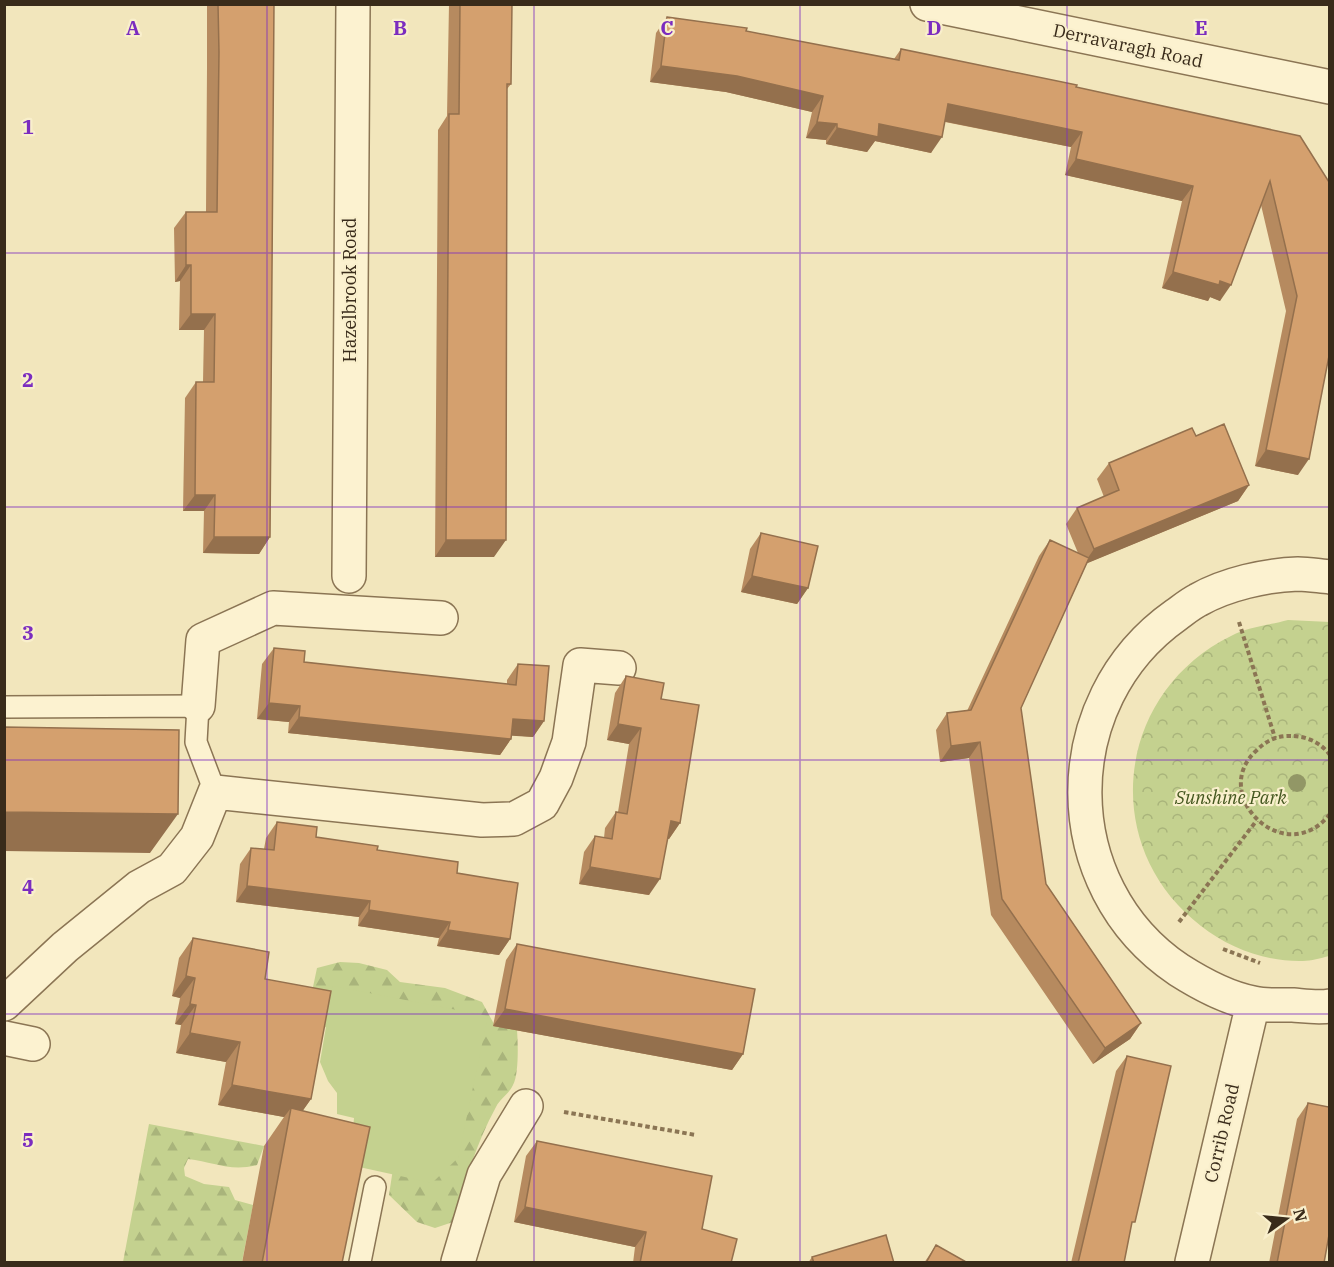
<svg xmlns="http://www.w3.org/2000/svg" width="1334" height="1267" viewBox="0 0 1334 1267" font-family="'IBM Plex Serif',serif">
<defs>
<pattern id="forest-firs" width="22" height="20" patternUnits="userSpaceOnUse" patternTransform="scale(1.5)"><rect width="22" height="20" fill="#c4d18f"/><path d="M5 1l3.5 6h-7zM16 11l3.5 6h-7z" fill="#a9b47b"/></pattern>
<pattern id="park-crowns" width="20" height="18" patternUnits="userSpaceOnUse" patternTransform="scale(1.5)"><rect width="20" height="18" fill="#c4d18f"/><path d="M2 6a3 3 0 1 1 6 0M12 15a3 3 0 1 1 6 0" fill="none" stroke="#a9b47b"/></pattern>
</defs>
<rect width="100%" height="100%" fill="#f2e6bc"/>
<path fill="url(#forest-firs)" d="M340 962 359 963 387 970 400 982 445 988 482 1002 494 1024 517 1030C518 1042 519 1075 513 1085 509 1094 500 1099 496 1107 476 1143 465 1183 453 1222L435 1228 417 1222 389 1195 394 1162 330 1029 315 1023 316 1009 313 987 317 968Z
M149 1124 264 1146 257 1165C230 1172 214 1162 188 1159L184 1168 185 1176 204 1184 229 1187 235 1200 253 1205 242 1262H123Z"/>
<path fill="url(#park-crowns)" d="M1288 620 1330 622 1329 956C1321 958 1311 961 1303 961 1266 962 1229 948 1201 926 1098 847 1115 693 1231 636 1247 627 1270 625 1288 620Z"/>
<path fill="#c4d18f" d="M333 986 488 1016 458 1158 432 1183 350 1165 354 1118 337 1114V1093L328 1081 320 1062Z"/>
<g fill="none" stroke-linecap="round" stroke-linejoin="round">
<g stroke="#8b7554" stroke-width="24">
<path id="lane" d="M4 707 198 706 196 742 215 792
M360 1262 375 1187"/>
</g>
<g stroke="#8b7554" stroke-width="36">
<path id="street" d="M927 4 1330 87
M349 576 353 4
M1330 577C1319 576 1308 574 1298 574 1266 575 1226 584 1198 600 1190 604 1183 610 1176 615 1054 701 1054 886 1179 970 1201 984 1226 998 1253 1003 1265 1006 1280 1005 1293 1005 1305 1006 1318 1008 1330 1006
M198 706 203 640 273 608 441 618
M4 1004 65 947 139 887 172 869 197 837 215 792 482 820 514 819 542 804 556 778 569 742 580 665 619 668
M4 1038 33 1044
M458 1262 484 1175 526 1106
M1192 1262 1253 1003"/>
</g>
<path stroke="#8b7554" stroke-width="4" stroke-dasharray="4.5 3" stroke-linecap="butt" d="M1239 622 1275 738
M1330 755C1319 740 1302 735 1285 736 1274 737 1265 742 1257 750 1207 794 1285 871 1330 814
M1179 922 1257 820
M1223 949 1260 963
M564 1112 696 1135"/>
<use href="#lane" stroke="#fcf2d0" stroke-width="21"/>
<use href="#street" stroke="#fcf2d0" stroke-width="33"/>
</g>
<circle fill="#929766" cx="1297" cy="783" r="9"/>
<path fill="#b68a5f" d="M207 4H274L270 537 259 554 203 553 204 511H183L185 398 196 382H203L204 330H179L180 281 175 282 174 228 186 212H206L207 68Z
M449 4H512L511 84 507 89 494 557H435L438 130 447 116Z
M667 17 894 59 901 49 1300 136 1298 475 1255 466 1286 311 1261 205 1220 301 1210 297 1208 301 1162 288 1182 201 1065 175 1071 147 945 122 931 153 875 141 867 152 826 144V140L806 138 812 112 726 92 650 82 656 33Z
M1196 436 1249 485 1238 501 1087 563 1021 708 1046 884 1141 1023 1130 1039 1093 1064 991 915 969 758 940 762 936 730 947 713 967 711 1039 556 1050 540 1078 553 1066 524 1077 508 1104 497 1097 479 1109 463Z
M761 533 808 588 797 604 741 592 750 549Z
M274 648 304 662 507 684V680L518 664 544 721 533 737 511 735V739L500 755 288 733 289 722 257 719 262 664Z
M626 676 661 699 680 823 669 839H667L649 895 579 884 584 852 595 836 604 838 605 828 616 812H618L629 744 607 740 615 693Z
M277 822 316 837 377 850 457 873 510 939 499 955 437 946 439 938 358 926 359 917 236 902 240 864 251 848 264 849 266 838Z
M193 938 265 979 311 1099 303 1110 342 1263H242L264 1146 284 1117 218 1105 226 1062 176 1053 181 1025 175 1024 180 998 172 996 179 958Z
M517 944 743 1054 732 1070 493 1026 506 960Z
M1127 1056 1131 1228 1124 1263H1071L1116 1071Z
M1308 1103 1324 1263H1269L1297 1119Z
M537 1141 702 1229 731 1263H633L635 1247 514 1222 526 1156Z
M936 1245 968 1263H924Z
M812 1257 894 1263H808Z"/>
<path fill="#94704d" d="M661 66 737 76 823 96 812 112 726 92 650 82Z
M948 104 1082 132 1071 147 937 120Z
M817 122 837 124 826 140 806 138Z
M879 124 942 137 931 153 875 141 867 152 826 144 837 128Z
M1076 159 1193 186 1182 201 1065 175Z
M186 265H191L180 281 175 282Z
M1173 272 1220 281 1231 285 1220 301 1210 297 1208 301 1162 288Z
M191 314H215L204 330H179Z
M1266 450 1309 459 1298 475 1255 466Z
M1249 485 1238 501 1083 565 1094 549Z
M195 495H215L204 511H183Z
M214 537H270L259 554 203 553Z
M446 540H506L494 557H435Z
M752 576 808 588 797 604 741 592Z
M269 703 300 706 289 722 257 719Z
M299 717 511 739 500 755 288 733Z
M513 719 544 721 533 737 502 735Z
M618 724 641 728 629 744 607 740Z
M980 742 969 758 940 762 951 746Z
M4 812 178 814 150 853 4 851Z
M671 821 680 823 669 839 659 837Z
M590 867 660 879 649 895 579 884Z
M247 886 370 901 359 917 236 902Z
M369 910 450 922 439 938 358 926Z
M448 930 510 939 499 955 437 946Z
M186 976 195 978 180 998 172 996Z
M190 1004 196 1005 181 1025 175 1024Z
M505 1009 743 1054 732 1070 493 1026Z
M1141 1023 1130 1039 1093 1064 1105 1048Z
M190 1033 240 1042 226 1062 176 1053Z
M232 1085 311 1099 297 1119 291 1108 284 1117 218 1105Z
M525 1207 646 1232 635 1247 514 1222Z"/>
<path fill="#d4a06e" stroke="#94704d" stroke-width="1.5" d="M218 4H274L270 537H214L215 495H195L196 382H214L215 314H191V265H186V212H217L219 52Z
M460 4H512L511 84H507L506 540H446L449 114H459Z
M667 17 747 28 746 31 899 60 901 49 1077 85 1076 87 1300 136 1329 182V356L1309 459 1266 450 1297 296 1270 181 1231 285 1220 281 1219 285 1173 272 1193 186 1076 159 1082 132 948 104 942 137 879 124 878 137 837 128V124L817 122 823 96 737 76 661 66Z
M1224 424 1249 485 1094 549 1077 508 1119 490 1109 463 1192 428 1196 436Z
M761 533 818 546 808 588 752 576Z
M1050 540 1089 558 1021 708 1046 884 1141 1023 1105 1048 1002 899 980 742 951 746 947 713 971 710Z
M274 648 305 651 304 662 516 685 518 664 549 666 544 721 513 719 511 739 299 717 300 706 269 703Z
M626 676 664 683 661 699 699 705 680 823 671 821 660 879 590 867 595 836 612 839 616 812 627 814 641 728 618 724Z
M4 727 179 730 178 814 4 812Z
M277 822 317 827 316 837 378 846 377 850 458 862 457 873 518 883 510 939 448 930 450 922 369 910 370 901 247 886 251 848 274 850Z
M193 938 269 952 265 979 331 991 311 1099 232 1085 240 1042 190 1033 196 1005 190 1004 195 978 186 976Z
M517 944 755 989 743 1054 505 1009Z
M1127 1056 1171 1066 1135 1222H1132L1124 1263H1078Z
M1308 1103 1329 1107V1235L1324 1263H1277Z
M291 1108 370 1127 342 1263H262Z
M537 1141 712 1176 702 1229 737 1239 731 1263H640L646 1232 525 1207Z
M886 1235 894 1263H814L812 1257Z
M936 1245 968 1263H926Z"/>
<path fill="none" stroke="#7b2cbf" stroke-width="1.5" stroke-opacity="0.55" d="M267 4V1262M534 4V1262M800 4V1262M1067 4V1262M4 253H1330M4 507H1330M4 760H1330M4 1014H1330"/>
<g text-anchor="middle" stroke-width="4.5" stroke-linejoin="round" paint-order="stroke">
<g font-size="18" fill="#392b1a" stroke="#f9efcc">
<text transform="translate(1128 46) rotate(12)" y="6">Derravaragh Road</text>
<text transform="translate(350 290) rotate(-90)" y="6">Hazelbrook Road</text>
<text transform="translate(1222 1133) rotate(-77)" y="6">Corrib Road</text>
</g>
<g font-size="18" font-style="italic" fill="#44571f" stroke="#f9efcc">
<text x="1231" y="804">Sunshine Park</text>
</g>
</g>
<g font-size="20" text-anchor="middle" font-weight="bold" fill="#7b2cbf" stroke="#f9efcc" stroke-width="4.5" stroke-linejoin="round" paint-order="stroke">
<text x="133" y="35">A</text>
<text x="400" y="35">B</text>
<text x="667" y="35">C</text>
<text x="934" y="35">D</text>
<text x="1201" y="35">E</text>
<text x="28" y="134">1</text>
<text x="28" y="387">2</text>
<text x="28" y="640">3</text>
<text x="28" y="894">4</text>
<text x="28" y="1147">5</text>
</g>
<rect width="1334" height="1267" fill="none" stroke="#392b1a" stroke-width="12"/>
<g transform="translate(1286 1219) rotate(75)" stroke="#f9efcc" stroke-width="4.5" paint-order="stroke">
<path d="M0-4.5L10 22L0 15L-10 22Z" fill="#392b1a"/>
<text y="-9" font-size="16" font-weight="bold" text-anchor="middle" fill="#392b1a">N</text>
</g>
</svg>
